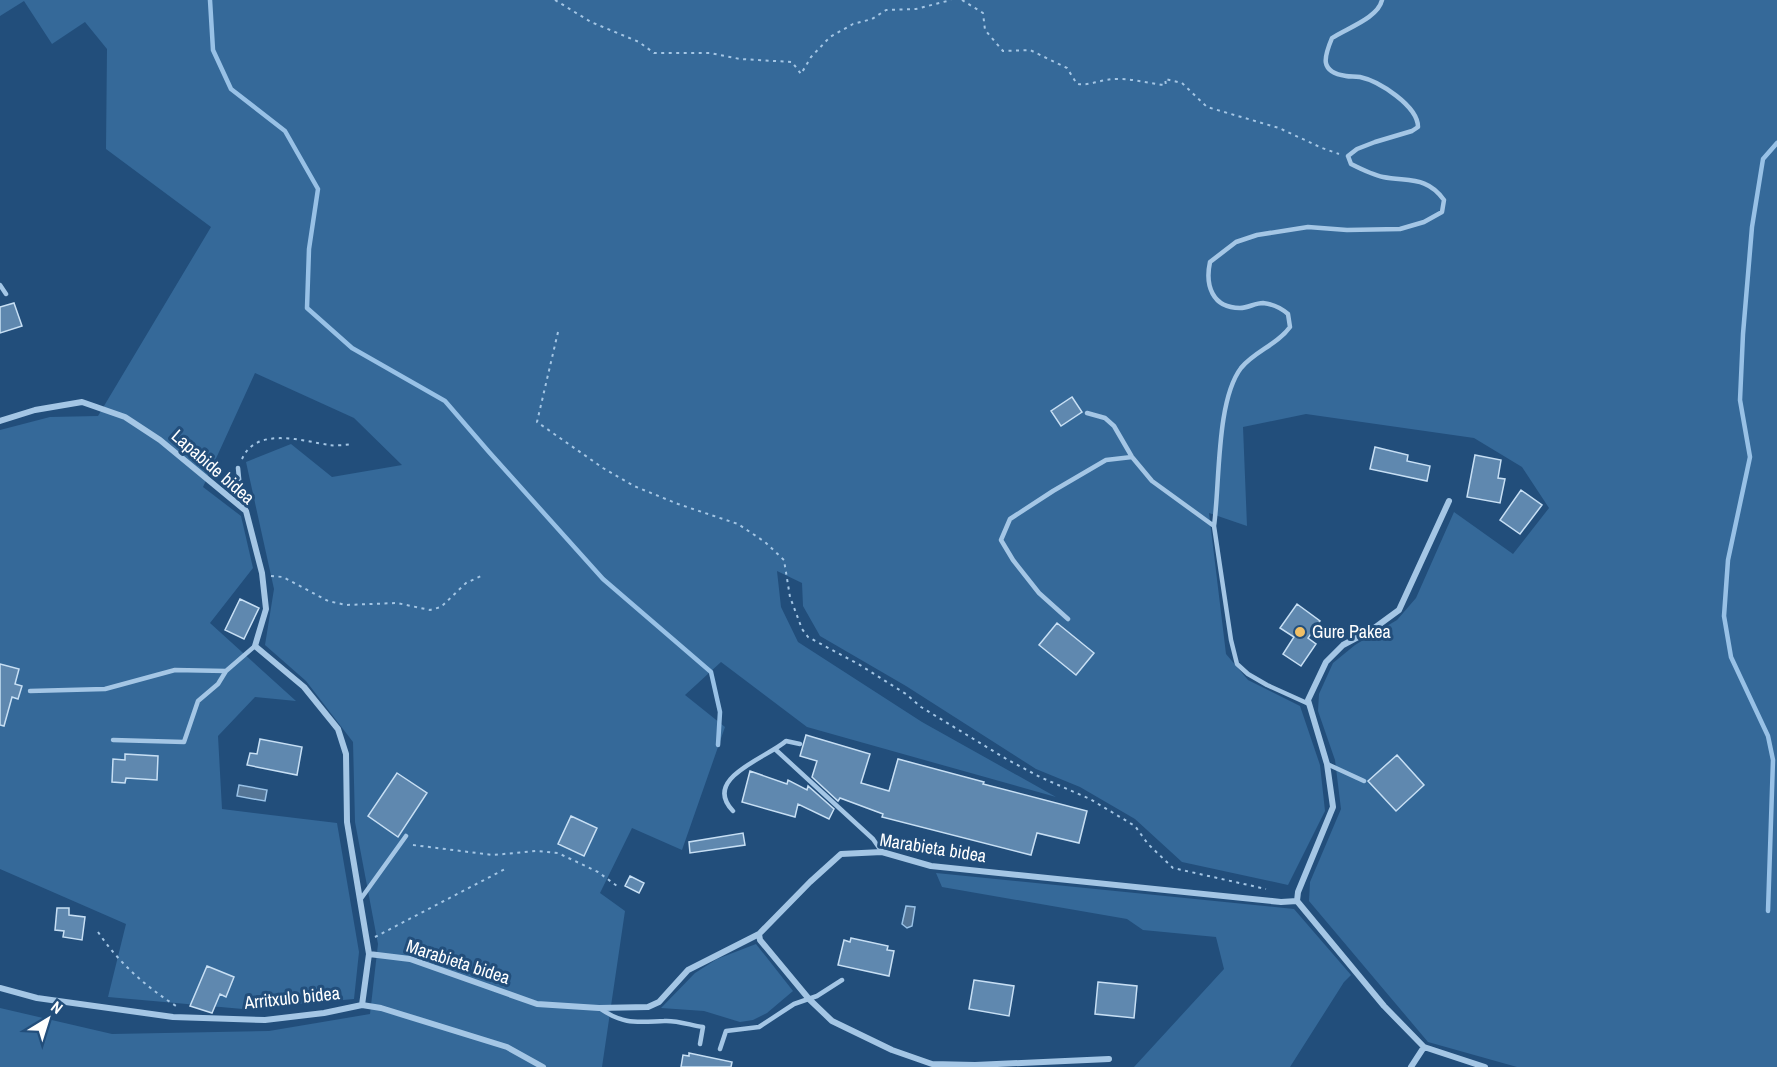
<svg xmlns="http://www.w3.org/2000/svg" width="1777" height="1067" viewBox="0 0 1777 1067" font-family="'Archivo Narrow',sans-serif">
<rect width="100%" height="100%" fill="#224e7b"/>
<path fill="#356999" d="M0 0H1777V1067H1517L1428 1042 1309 901 1310 882 1341 809 1335 760 1318 711 1319 694 1333 663 1355 645 1397 620 1416 598 1454 512 1513 554 1549 508 1522 467 1474 438 1306 414 1243 427 1247 526 1209 513 1226 654 1248 680 1300 706 1320 765 1325 811 1288 885 1182 862 1135 819 1080 787 1036 769 906 686 820 636 803 606 802 583 777 571 781 607 798 642 922 722 1056 797 807 727 721 662 685 695 725 727 682 850 632 828 600 893 625 911 602 1067H0V1008L112 1034 269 1031 370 1014 378 944 355 822 353 742 306 681 265 645 274 589 246 462 291 444 332 477 402 465 354 418 255 373 203 487 241 516 253 568 210 623 296 701 255 697 218 736 222 809 337 823 359 952 354 999 243 1009 108 997 126 924 0 869V430L50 417 98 416 211 227 106 149 107 49 85 22 52 44 24 1 0 16Z
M936 873 1294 909 1351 975 1344 982 1290 1067H1134L1224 969 1216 937 1143 930 1127 919 942 887Z
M756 944 793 991 767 1013 753 1020 740 1022 704 1011 661 1008 695 973 717 959Z"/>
<path fill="#557697" stroke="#98c1e6" stroke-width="1.5" d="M239 785 267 790 265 801 237 796Z
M906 906 915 907 912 926 907 928 902 924Z"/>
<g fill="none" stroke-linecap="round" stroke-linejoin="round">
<path stroke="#98c1e6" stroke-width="4.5" d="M210 0 213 50 231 89 285 131 318 189 309 249 307 308 352 348 445 401 489 452 603 579 711 672 720 712 718 745
M1768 911 1773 760 1768 736 1731 657 1724 616 1728 560 1750 457 1740 400 1743 334 1752 227 1763 159 1777 143"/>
</g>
<path fill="#5f88af" stroke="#c7dff4" stroke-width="1.5" d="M14 303 22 326 0 333V307Z
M1072 397 1082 412 1061 426 1051 411Z
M1375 447 1408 455 1407 461 1430 466 1427 481 1370 469Z
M1475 455 1501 460 1498 478 1505 479 1500 503 1467 497Z
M1521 490 1542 505 1520 534 1500 520Z
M240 599 259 608 244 639 225 630Z
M1297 604 1320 621 1308 638 1316 644 1301 666 1283 654 1294 637 1280 628Z
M1057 623 1094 653 1076 675 1039 645Z
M0 664 19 669 15 684 22 686 18 699 12 697 4 726 0 725Z
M806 735 870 754 861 783 889 791 898 759 984 782 983 784 1087 811 1079 843 1037 833 1031 855 882 817 883 814 840 798 838 801 812 777 817 761 800 756Z
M260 739 302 747 297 775 247 765 250 753 257 754Z
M125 754 158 756 157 780 126 778 125 783 112 782 113 759 125 760Z
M1397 755 1424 785 1396 811 1368 781Z
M750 771 787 784 788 780 807 790 808 786 834 809 829 819 798 804 795 817 742 802Z
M397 773 427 793 398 837 368 816Z
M571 816 597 828 584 856 558 844Z
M743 833 745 845 690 853 689 842Z
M630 876 644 883 639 893 625 886Z
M57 908H69V915L85 917 82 940 63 937 64 931 55 930Z
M851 938 888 946 887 950 894 951 889 976 838 965 844 940 850 942Z
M207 966 234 977 226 997 220 994 212 1013 190 1006Z
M974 980 1014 986 1009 1016 969 1009Z
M1098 982 1137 986 1134 1018 1095 1014Z
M689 1053 732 1062 731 1067H681L683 1055 689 1056Z"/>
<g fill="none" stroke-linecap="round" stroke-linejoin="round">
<path stroke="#a4c6e5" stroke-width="2" stroke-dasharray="3 4.5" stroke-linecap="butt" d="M555 0 591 22 639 42 654 53H710L740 59 792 62 801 74 811 57 830 37 853 24 872 19 886 10 916 9 951 0
M962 0 983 13 985 30 1003 51 1030 50 1067 68 1077 84C1092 86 1103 78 1119 79 1135 79 1150 84 1166 85L1165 79 1182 83 1207 107 1279 128 1322 148 1339 154
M558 332 537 422 603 468 634 486 678 504 738 524 765 542 784 560 790 597 802 629 808 637 860 665 906 694 921 707 1008 760 1040 777 1090 799 1135 826 1148 844 1173 868 1266 889
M242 459C256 426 303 441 329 445 336 446 345 445 353 444
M271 576 283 577 328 601 346 605 397 603 430 610 441 607 466 583 481 576
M413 845 493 855 536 851 558 853 598 872 617 886
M98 932C119 963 145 986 176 1006
M375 937 507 868"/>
<path stroke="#a4c6e5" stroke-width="4.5" d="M0 285 6 294
M1087 413 1105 418 1114 426 1132 457 1152 481 1214 526 1231 640 1237 664 1248 674 1267 685 1309 704
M238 468 240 488 246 511
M1214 526C1220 484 1216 401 1241 368 1255 351 1277 345 1290 327L1288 314C1281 308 1273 304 1263 303 1255 303 1248 308 1240 308 1212 308 1205 285 1210 262L1236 242 1257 235 1308 227 1347 230 1400 229 1424 222 1442 212 1444 200C1427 176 1409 182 1383 177 1373 175 1361 169 1351 164L1348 156 1357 149 1375 142 1412 131 1418 127C1418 106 1379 81 1360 77 1355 76 1350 77 1346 76 1319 72 1324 57 1332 38 1347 28 1378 18 1382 0
M1068 619 1039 593 1013 560 1001 540 1010 519 1053 491 1106 460 1132 457
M30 691 105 689 175 670 226 671 255 646
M113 740 184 742 198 701 218 684 226 671
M776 750 873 839 882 852
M1327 764 1364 781
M733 811C701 778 767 758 786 741L800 744
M360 900 406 836
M599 1008C624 1025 636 1022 664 1021 676 1020 690 1025 703 1027L700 1044
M720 1049 726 1031 759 1027 794 1004 817 996 842 980"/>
<path stroke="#a4c6e5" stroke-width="6" d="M0 421 35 410 82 402 125 417 160 440 246 511 262 573 266 609 255 646 304 687 338 729 346 754 347 822 369 954 362 1005
M1297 901 1298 892 1333 807 1327 764 1308 700 1326 662 1343 645 1373 629 1399 610 1449 501
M759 934 760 940 809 999 832 1021 892 1050 932 1064 975 1065 1109 1059
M369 954 410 959 537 1004 599 1008 648 1007 659 1002 688 970 759 934 810 882 841 854 882 852 931 866 1281 902 1297 901 1384 1006 1424 1047 1485 1067
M0 988 37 998 173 1017 265 1020 324 1013 362 1005 381 1008 507 1047 543 1067
M1411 1067 1424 1047"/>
</g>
<circle fill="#f1c067" stroke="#224e7b" stroke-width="2" cx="1300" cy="632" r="6"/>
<g text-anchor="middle" stroke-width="6" stroke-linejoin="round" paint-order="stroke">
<g font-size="18" fill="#fff" stroke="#224e7b">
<text transform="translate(213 467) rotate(41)" y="6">Lapabide bidea</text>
<text transform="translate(933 848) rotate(9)" y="6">Marabieta bidea</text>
<text transform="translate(458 962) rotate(18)" y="6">Marabieta bidea</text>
<text transform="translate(292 998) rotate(-6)" y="6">Arritxulo bidea</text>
</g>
<g font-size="18" fill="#fff" stroke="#224e7b" text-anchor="start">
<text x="1312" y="638">Gure Pakea</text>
</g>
</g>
<g transform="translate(48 1019) rotate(38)" stroke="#224e7b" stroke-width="4.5" paint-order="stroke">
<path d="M0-4.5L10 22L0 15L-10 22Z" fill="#ffffff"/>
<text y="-9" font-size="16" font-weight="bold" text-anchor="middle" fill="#ffffff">N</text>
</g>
</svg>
